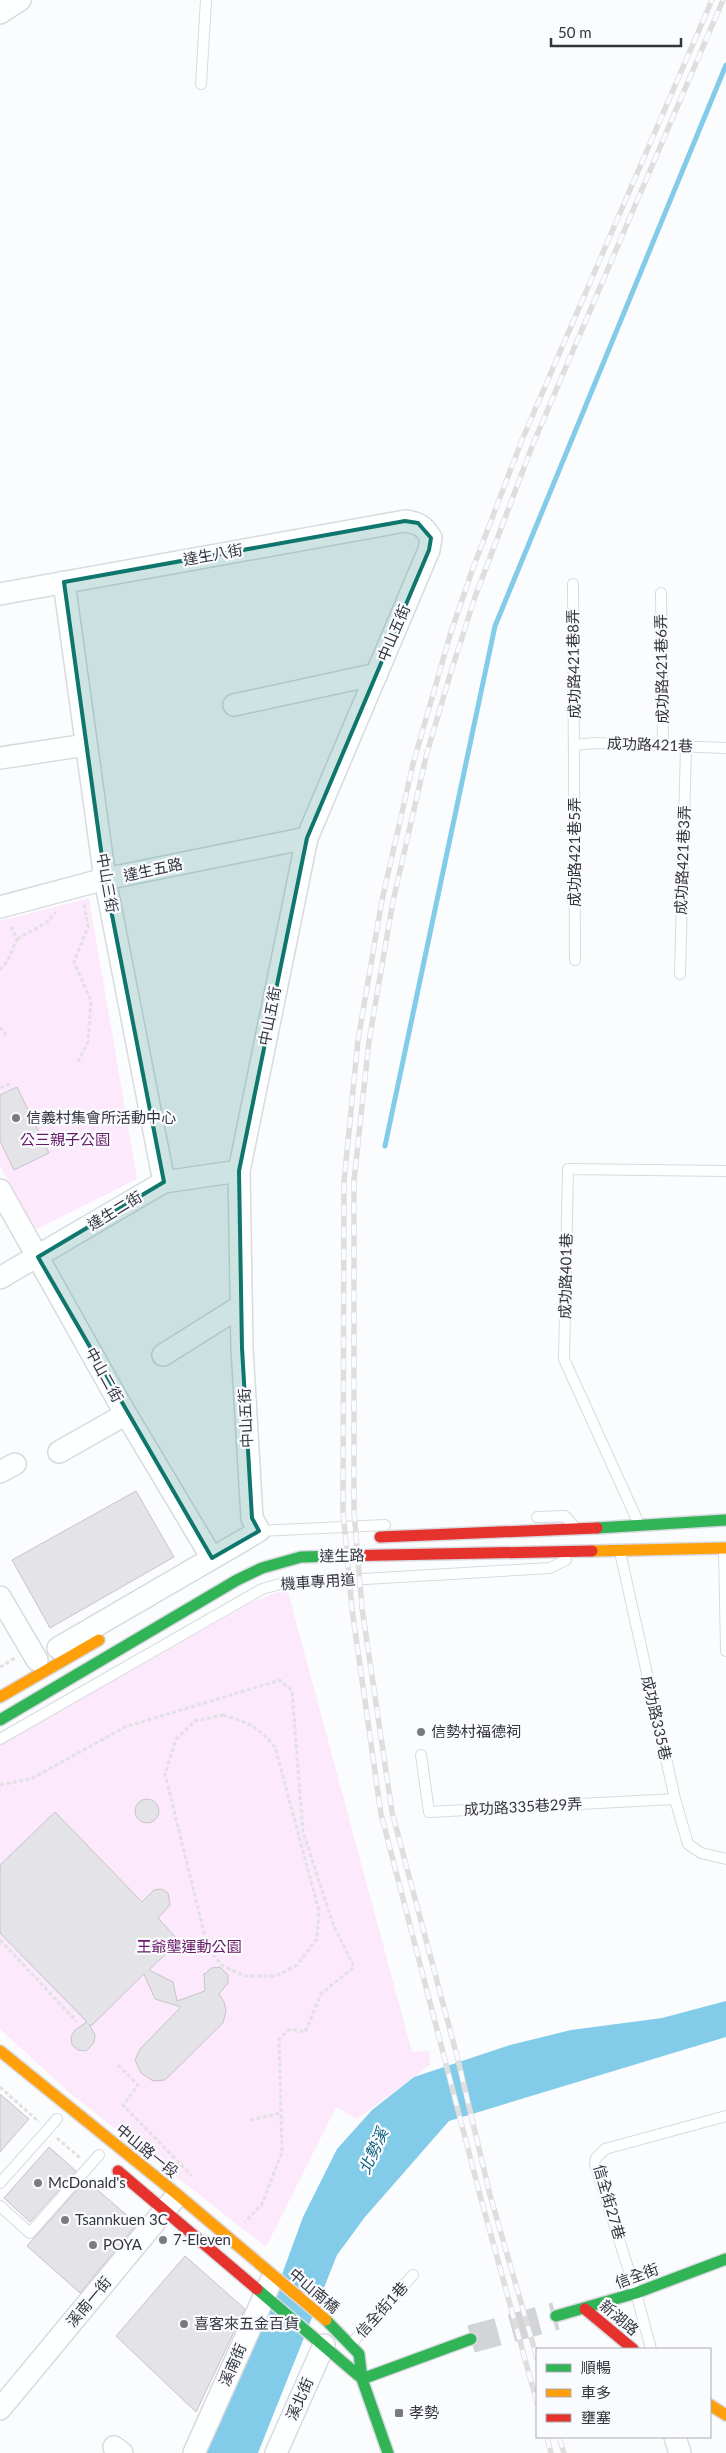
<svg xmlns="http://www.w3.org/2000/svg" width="726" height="2453" viewBox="0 0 726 2453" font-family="Lato,'Noto Sans TC',sans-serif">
<rect width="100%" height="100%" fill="#fbfcfe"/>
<path fill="#fce9fc" d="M89 898 137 1179 35 1230 0 1166V921Z
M279 1592H288L412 2052 429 2051 430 2065 357 2119 336 2107 266 2247 71 2094 0 2029V1745L254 1601Z"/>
<path fill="#82cce9" d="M726 2001V2037L449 2121 365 2217 337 2255 258 2453H206L262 2329 303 2217 337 2149 372 2110 414 2077 510 2045 571 2030 662 2018Z"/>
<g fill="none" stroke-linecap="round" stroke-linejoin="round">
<path stroke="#82cce9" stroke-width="5" d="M385 1146 495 626 726 65"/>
</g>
<path fill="#e4e3e8" stroke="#c5c4c8" d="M17 1087 49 1153 14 1170 0 1141V1095Z
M136 1491 174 1557 50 1628 12 1560Z
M135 1811a12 12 0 1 1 24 0a12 12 0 1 1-24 0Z
M55 1812 142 1902 154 1890 162 1889 168 1893 170 1905 158 1918 179 1941 149 1970 173 1982 177 2001 205 1991 204 1973 205 1974 211 1968 220 1967 228 1975V1983L219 1994 224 2002 226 2011 223 2023 165 2080 153 2081 141 2073 135 2060 140 2049 181 2007 155 1999 144 1974 91 2026 89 2024 95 2035 94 2043 86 2051 78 2050 72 2045 71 2037 75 2030 87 2022 0 1933V1865Z
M0 2094 29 2119 0 2152Z
M49 2147 76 2171 30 2222 4 2198Z
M86 2180 137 2224 80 2293 27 2246Z
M185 2256 245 2309 196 2412 116 2336Z"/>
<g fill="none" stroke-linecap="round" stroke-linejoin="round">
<path stroke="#d3d4d7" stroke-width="28" stroke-dasharray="28 14" stroke-linecap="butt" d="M471 2339 556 2316"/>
<g stroke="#d8dae0" stroke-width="12">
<path id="lane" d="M201 84 206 0
M573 584 575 960
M661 593 663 745
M574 745 596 743 726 748
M680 974 686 746
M537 1517 565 1516 573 1525
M639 1524 564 1359 568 1169 726 1171
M259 1531 385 1525
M724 1549 726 1651
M620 1552 675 1799 688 1844 701 1853 726 1859
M0 1739 262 1589 280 1584 550 1568 566 1560
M421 1755 429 1812 675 1799
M0 2183 57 2119
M0 2206 30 2233 99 2155
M351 2344 413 2275
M651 2349 636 2293 595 2164 596 2158 605 2149 726 2116"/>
</g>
<g stroke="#d8dae0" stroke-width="24">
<path id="street" d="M0 13 20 0
M64 582 105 879 164 1182
M0 594 405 521C419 523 424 526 431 538L429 550 307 838 239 1171 242 1348 252 1518 259 1531 58 1648
M234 705 377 674
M0 758 86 745
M0 907 105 879 307 838
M0 1190 120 1404 212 1558
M0 1278 164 1182 239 1171
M163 1355 241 1306
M59 1452 126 1414
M0 1472 15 1464
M0 1597 37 1660
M0 2409 174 2199
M675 2437 680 2453
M114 2447 122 2453
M194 2453 271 2281
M276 2453 324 2345"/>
</g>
<g stroke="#d8dae0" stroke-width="14">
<path id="fast" d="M597 1528 726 1520
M0 1720 237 1580 262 1568 301 1557 337 1556
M257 2289 359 2376
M556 2316 636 2293 726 2259
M326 2320 359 2354 362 2379 388 2453
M362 2379 471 2339"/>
</g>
<g stroke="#d8dae0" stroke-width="14">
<path id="slow" d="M592 1551 726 1548
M0 1697 99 1640
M0 2051 178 2195 326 2320
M710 2405 726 2415"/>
</g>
<g stroke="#d8dae0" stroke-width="14">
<path id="jam" d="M380 1537 597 1528
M337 1556 592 1551
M118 2171 257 2289
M585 2309 633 2349"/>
</g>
<path stroke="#e1e1e2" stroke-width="3" stroke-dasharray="4 2.5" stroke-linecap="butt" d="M17 939 46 923 56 912
M0 970 8 960 17 939 10 924
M0 1027 6 1035
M78 1062 88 1042 91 1001 74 962 88 927 84 904
M0 1088 11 1083
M0 1667 15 1658
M223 1715C247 1722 259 1727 275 1747L319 1911 317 1939 297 1965 276 1976H245L223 1966 208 1949 165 1774 176 1739 195 1721Z
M0 1785 31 1779 125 1727 280 1680 292 1691 303 1832 333 1924 354 1967 321 1994 305 2032 290 2029 279 2039 282 2152 262 2204 245 2222
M0 1940 77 2022
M118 2065 138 2085 123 2105 192 2176
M0 2087 39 2122
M250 2120 281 2113
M57 2138 80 2158"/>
<use href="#lane" stroke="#feffff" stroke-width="10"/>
<use href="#street" stroke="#feffff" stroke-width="21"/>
<use href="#fast" stroke="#30b455" stroke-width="11"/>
<use href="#slow" stroke="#ff9f0a" stroke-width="11"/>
<use href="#jam" stroke="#e5322d" stroke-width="11"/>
<g stroke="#dededf" stroke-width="5.5">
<path id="rail" d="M537 2358 490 2195 458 2060 392 1812 362 1608 354 1511V1181L369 1041 393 901 427 753 450 675 475 597 533 444 723 0
M537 2403 480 2195 381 1814 352 1609 343 1511 344 1182 358 1040 382 900 413 764 451 632 473 568 522 440 712 0
M547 2437 551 2453
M559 2437 564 2453"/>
</g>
<use href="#rail" stroke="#fafbff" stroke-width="4" stroke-dasharray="11" stroke-linecap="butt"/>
</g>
<path fill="#0f766e" fill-opacity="0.2" stroke="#0f766e" stroke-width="4" stroke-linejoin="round" d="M405 521 418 523 431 538 429 550 307 838 239 1171 242 1348 252 1518 259 1531 212 1558 38 1257 164 1182 105 879 64 582Z"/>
<g fill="#7a7b81" stroke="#fafbff" stroke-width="2">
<circle cx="16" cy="1118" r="5"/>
<circle cx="421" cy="1732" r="5"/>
<circle cx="38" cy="2183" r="5"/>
<circle cx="65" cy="2220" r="5"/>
<circle cx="163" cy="2240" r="5"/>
<circle cx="93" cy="2245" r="5"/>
<circle cx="184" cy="2324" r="5"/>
<rect x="394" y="2408" width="10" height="10" rx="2.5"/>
</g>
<g text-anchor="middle" stroke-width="4.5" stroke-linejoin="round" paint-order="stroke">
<g font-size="15" fill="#34353d" stroke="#fafbff">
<text transform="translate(213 555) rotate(-10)" y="5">達生八街</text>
<text transform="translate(394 633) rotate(-67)" y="5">中山五街</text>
<text transform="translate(574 664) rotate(-91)" y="5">成功路421巷8弄</text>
<text transform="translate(662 669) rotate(-91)" y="5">成功路421巷6弄</text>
<text transform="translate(650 745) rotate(2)" y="5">成功路421巷</text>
<text transform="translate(575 852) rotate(-90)" y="5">成功路421巷5弄</text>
<text transform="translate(683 860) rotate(-88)" y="5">成功路421巷3弄</text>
<text transform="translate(153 870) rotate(-12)" y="5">達生五路</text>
<text transform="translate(107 883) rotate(80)" y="5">中山三街</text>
<text transform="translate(270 1016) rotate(-79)" y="5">中山五街</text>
<text transform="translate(115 1211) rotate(-31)" y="5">達生二街</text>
<text transform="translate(566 1276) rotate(-89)" y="5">成功路401巷</text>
<text transform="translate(104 1375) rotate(61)" y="5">中山二街</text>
<text transform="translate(246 1418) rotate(-93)" y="5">中山五街</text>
<text transform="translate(342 1556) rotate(-1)" y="5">達生路</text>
<text transform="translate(318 1582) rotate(-4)" y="5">機車專用道</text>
<text transform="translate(656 1718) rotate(77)" y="5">成功路335巷</text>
<text transform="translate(523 1807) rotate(-3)" y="5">成功路335巷29弄</text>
<text transform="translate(147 2151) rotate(39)" y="5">中山路一段</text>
<text transform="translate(609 2202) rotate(74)" y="5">信全街27巷</text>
<text transform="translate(637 2276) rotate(-20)" y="5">信全街</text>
<text transform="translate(314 2291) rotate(40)" y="5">中山南橋</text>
<text transform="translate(89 2302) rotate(-50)" y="5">溪南一街</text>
<text transform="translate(382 2310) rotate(-48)" y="5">信全街1巷</text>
<text transform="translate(619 2318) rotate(40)" y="5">新湖路</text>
<text transform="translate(233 2365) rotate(-66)" y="5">溪南街</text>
<text transform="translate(300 2399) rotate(-66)" y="5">溪北街</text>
</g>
<g font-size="15" fill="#34353d" stroke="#fafbff" text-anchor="start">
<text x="26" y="1123">信義村集會所活動中心</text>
<text x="431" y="1737">信勢村福德祠</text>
<text x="48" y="2188">McDonald's</text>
<text x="75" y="2225">Tsannkuen 3C</text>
<text x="173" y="2245">7-Eleven</text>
<text x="103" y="2250">POYA</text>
<text x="194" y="2329">喜客來五金百貨</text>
<text x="409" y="2418">孝勢</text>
</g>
<g font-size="15" fill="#661965" stroke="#fafbff">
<text x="65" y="1145">公三親子公園</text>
<text x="189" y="1952">王爺壟運動公園</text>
</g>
<g font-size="16" font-style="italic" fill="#075f7b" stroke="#fafbff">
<text transform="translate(373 2151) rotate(-66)" y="6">北勢溪</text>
</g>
</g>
<rect x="536" y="2348" width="175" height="90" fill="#fafbff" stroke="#abacb1"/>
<rect x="546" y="2364" width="25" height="8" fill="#30b455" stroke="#abacb1"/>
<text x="581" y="2373" font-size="15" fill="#34353d">順暢</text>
<rect x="546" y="2389" width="25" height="8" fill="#ff9f0a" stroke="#abacb1"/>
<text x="581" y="2398" font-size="15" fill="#34353d">車多</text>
<rect x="546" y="2414" width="25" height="8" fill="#e5322d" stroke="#abacb1"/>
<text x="581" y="2423" font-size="15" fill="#34353d">壅塞</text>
<path d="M551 38v8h130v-8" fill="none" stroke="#34353d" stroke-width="2.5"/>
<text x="558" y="38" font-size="15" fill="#34353d" stroke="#fafbff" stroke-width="4" paint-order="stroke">50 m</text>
</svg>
